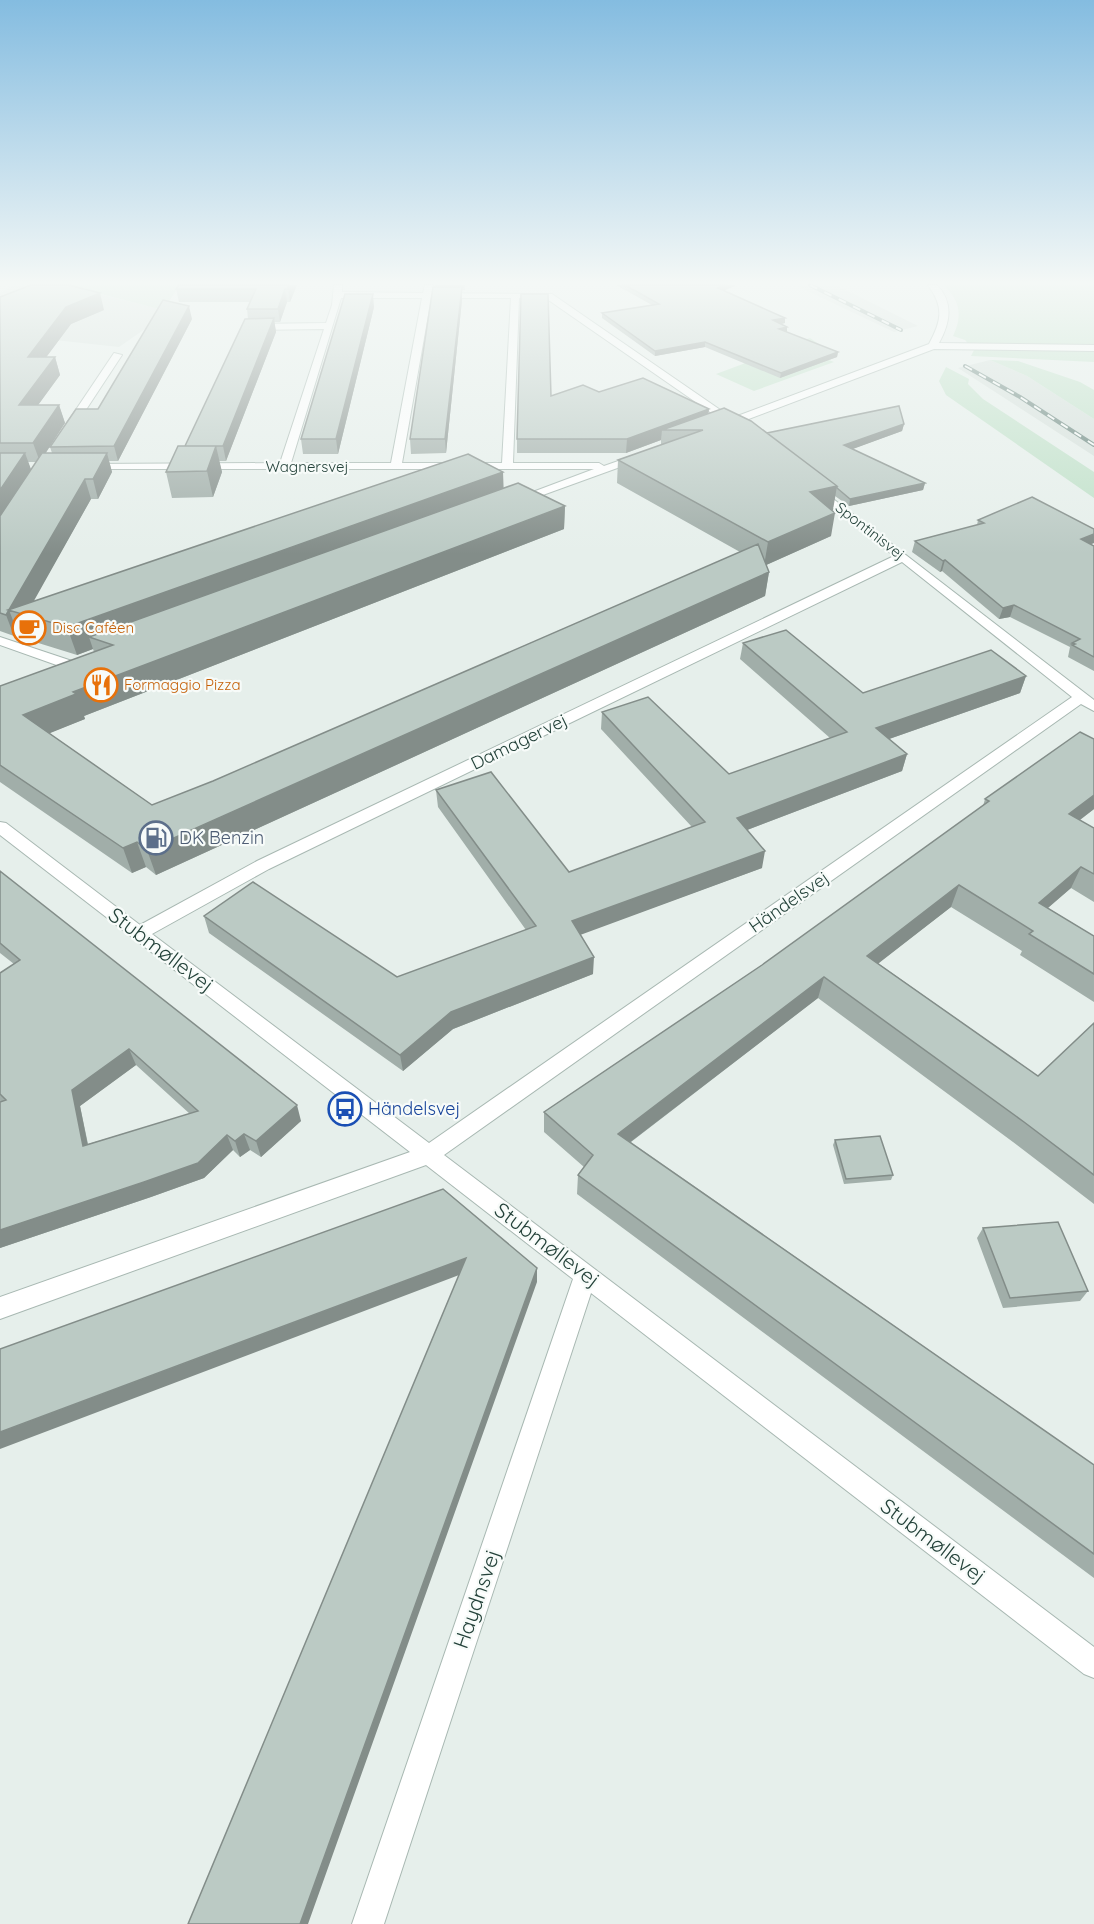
<svg xmlns="http://www.w3.org/2000/svg" width="1094" height="1924" viewBox="0 0 1094 1924" font-family="Quicksand,sans-serif">
<rect width="100%" height="100%" fill="#e6efeb"/>
<path fill="#d4dfda" d="M14 285H61L156 308 165 315 119 347 0 334V293Z
M795 285H836L918 326 894 332Z
M990 360 1027 376 1094 419V456L958 368Z"/>
<path fill="#bfe0c8" d="M66 285H180L163 310Z
M943 285H1094V362L971 356 974 350 965 340 953 336C963 315 960 300 943 285Z
M810 338 835 355 826 359 834 362 754 391 716 374C748 363 778 349 810 338Z
M990 360 1018 361 1080 382 1094 390V419L1027 376Z
M946 367 969 379 968 384 983 399 1094 472V498L946 395 939 381Z"/>
<g fill="none" stroke-linecap="round" stroke-linejoin="round">
<g stroke="#a8b8b2" stroke-width="2">
<path id="street" d="M334 285H342V292L423 293 425 285H433L432 293 552 294 732 418 929 344C942 320 944 307 928 285H937C954 303 950 323 939 343L1094 345V351L934 349 738 423V426L723 428 718 425 723 421 547 299 519 298 513 463H599L604 466 641 453 646 456 645 458 518 504 512 501 514 499 594 469H83L81 467 87 464 280 463 324 329 251 330 246 327 251 324 326 323 332 305ZM341 298H422L391 463H291ZM431 298H511L502 463H402Z
M114 353 122 355 72 431H64L63 429Z
M815 485 1094 700V711L1081 704 444 1155 1094 1647V1678L1084 1674 591 1293 384 1924H352L573 1279 426 1165 0 1319V1297L410 1152 0 835V822L6 823 140 925 257 861 894 556 811 490V486ZM902 562 1072 697 429 1143 152 934 269 869Z
M0 637 75 662 77 665 75 668H65L0 645Z"/>
</g>
<use href="#street" fill="#fff" fill-rule="evenodd"/>
<g stroke="#5f7d75" stroke-width="4">
<path id="rail" d="M810 285 901 330
M965 366 1020 397 1094 445"/>
</g>
<use href="#rail" stroke="#f7fbf9" stroke-width="2" stroke-dasharray="8" stroke-linecap="butt"/>
</g>
<path fill="#a1aea9" fill-rule="evenodd" d="M297 285 290 302H287L280 322H274L276 332 229 453 226 461H219L222 472 213 497 172 498 166 472 185 446 248 319 247 309 250 302H179L176 289Z
M435 285H465V290H462V300L446 453 411 454 410 439Z
M616 285H735V286L724 290 785 323 781 324 787 327V332L838 352 837 357 780 378 705 347 655 356 602 318V313L652 305Z
M0 297 104 310 71 324 46 357H55L60 375 38 405H59L65 423 45 453H52L50 447 98 409 192 319 118 461H109L112 472 98 499H91L33 601 503 472V488L565 506 564 529 84 716 85 719 49 733 152 805 213 781 740 552 617 483 618 460 661 445V440L626 453H517V439L551 396 599 392 709 409 708 414 767 433 904 424 902 431 852 449 925 483 923 490 849 506 835 496 832 510 831 536 766 565 769 572 765 596 156 875 146 867 132 873 0 782V686L94 652 93 649 77 655 19 637 17 631 14 636 0 631ZM28 462H36L31 470Z
M374 307 338 454H303L301 439Z
M978 520 1094 543 1091 544 1094 546V671L1068 657 1070 647 1010 617 999 619 942 571 940 572 912 552 915 541 977 525Z
M743 643 863 693 1026 676 1020 693 889 739 907 754 902 771 747 830 762 868 580 934 593 974 453 1029 403 1071 209 933 204 916 397 977 526 930 438 807 436 790 569 872 692 827 601 729 602 712 729 774 830 738 740 659Z
M985 799 1094 809 1080 820 1094 828V902L1071 888 1048 908 1094 936V1002L1020 955 1022 951 951 907 878 963 1038 1076 1094 1023V1204L1013 1142 818 998 631 1142 1094 1465V1578L577 1194 578 1175 584 1167 544 1132V1112L762 965 983 806Z
M0 871 301 1121 261 1157 250 1150 240 1157 233 1150 204 1178 151 1197 0 1248V1102H1L0 1101V973L14 964 0 953ZM136 1065 190 1114 88 1144 80 1106Z
M835 1140 893 1175 891 1180 844 1184 833 1145Z
M983 1228 1088 1291 1080 1301 1003 1308 977 1238Z"/>
<path fill="#838d89" d="M289 285H297L290 302 288 289Z
M726 285H735V286L718 293V288Z
M462 287V300L446 453 445 439Z
M285 289 287 302 280 322 278 309Z
M100 293 104 310 71 324 33 375 28 357 66 307Z
M373 294 374 307 338 454 336 439Z
M189 306 192 319 118 461 114 446Z
M274 318 276 332 226 461 223 446Z
M785 318V323L773 326V320Z
M787 327V332L779 329Z
M705 342V347L655 356V351Z
M838 352 837 357 780 378 781 373Z
M55 357 60 375 25 423 19 405Z
M59 405 65 423 40 462 33 443Z
M709 409 707 423 662 430 661 440 626 453 627 439Z
M904 424 902 431 842 453 844 445Z
M216 446 222 472 213 497 207 471Z
M25 453 32 472 0 521V490Z
M107 453 112 472 98 499 93 479Z
M503 472 504 498 89 637 93 649 77 655 67 627Z
M85 479 91 499 26 615 9 610Z
M925 483 923 490 849 506 850 499Z
M837 486 833 510 806 515 810 492Z
M565 506 564 529 84 716 85 719 33 740 23 715 73 692Z
M835 513 831 536 764 566 768 542Z
M1094 534V543L1077 549 1081 539Z
M945 560 942 571 940 572 943 561Z
M769 572 765 596 156 875 147 850Z
M1014 605 1010 617 999 619 1003 608Z
M9 610 17 631 14 636 6 615Z
M1026 676 1020 693 872 745 876 728Z
M907 754 902 771 734 835 737 818Z
M1094 795V809L1060 835 1069 814Z
M137 842 146 867 132 873 123 848Z
M765 851 762 868 572 938V921Z
M1081 867 1071 888 1029 924 1039 903Z
M959 885 951 907 861 977 867 956Z
M594 957 593 974 453 1029 403 1071 400 1055 451 1012Z
M824 977 818 998 616 1153 618 1134Z
M129 1049 136 1065 80 1106 91 1161 83 1146 72 1090Z
M297 1105 301 1121 261 1157 256 1141Z
M244 1134 250 1150 240 1157 235 1141Z
M227 1135 233 1150 204 1178 151 1197 0 1248V1230Z
M466 1258 467 1272 0 1449V1432Z
M537 1268V1282L308 1924H300Z"/>
<path fill="#bbcac4" stroke="#838d89" stroke-width="1.5" fill-rule="evenodd" d="M31 285H68L100 293 66 307 28 357H55L19 405H59L33 443H0V297Z
M179 285H289L288 289H285L278 309H247L256 289H176Z
M625 285H726L718 288 785 318 773 320 787 327 779 329 838 352 781 373 705 342 655 351 602 313 659 304Z
M433 287H462L445 439H410Z
M345 294H373L336 439H301Z
M521 294H548L551 396 583 385 599 392 643 378 709 409 627 439H517Z
M163 300 189 306 114 446 50 447 76 409H98Z
M274 318 223 446H185L245 319Z
M899 406 904 424 844 445 925 483 850 499 837 488V486L767 433Z
M724 408 751 421 837 486 810 492 835 513 768 542 618 460 703 430H662Z
M178 446H216L207 471 166 472Z
M0 453H25L0 490Z
M42 453H107L93 479H85L6 615 0 613V516Z
M468 454 503 472 67 627 8 610Z
M518 483 565 506 73 692 76 694 23 715 152 805 213 781 758 544 769 572 147 850 137 842 123 848 0 765V686L113 645 89 637Z
M1032 497 1094 529V534L1081 539 1094 546V657L1072 645 1075 644 1072 643 1080 639 1014 605 1003 608 945 560 943 561 915 541 984 523 978 520Z
M786 630 863 693 991 650 1026 676 876 728 907 754 737 818 765 851 572 921 594 957 451 1012 400 1055 204 916 253 882 397 977 536 926 436 790 491 772 569 872 705 822 602 712 648 697 729 774 847 732 743 643Z
M1080 732 1094 739V795L1069 814 1094 828V874L1081 867 1039 903 1094 936V974L1029 934 1033 931 959 885 867 956 1038 1076 1094 1023V1175L1024 1122 824 977 618 1134 1094 1465V1554L578 1175 593 1155 544 1112 762 965 989 801 985 799Z
M0 871 297 1105 256 1141 244 1134 235 1141 227 1135 198 1163 144 1182 0 1230V1102L6 1100 0 1094V973L20 960 0 943ZM129 1049 198 1111 83 1146 72 1090Z
M880 1136 893 1175 846 1179 835 1140Z
M443 1189 537 1268 300 1924H188L466 1258 0 1432V1349Z
M1058 1222 1088 1291 1010 1298 983 1228Z"/>
<linearGradient id="sky" x2="0" y2="1"><stop stop-color="#84bce0"/><stop offset="0.51" stop-color="#f4f8f6"/><stop offset="1" stop-color="#f4f8f6" stop-opacity="0"/></linearGradient>
<rect width="1094" height="554" fill="url(#sky)"/>
<defs>
<g id="cafe-ring" transform="scale(1.725)"><circle r="9.5" fill="#f7fbf9" stroke="#e8710a" stroke-width="1.5"/><path d="M-5.5-4.5H6V0H3Q3 3.5 0 3.5H-2.5Q-5.5 3.5-5.5 0ZM3-3.2v2h1.7v-2ZM-6 4.5H4V6H-6Z" fill="#e8710a"/></g>
<g id="restaurant-ring" transform="scale(1.725)"><circle r="9.5" fill="#f7fbf9" stroke="#e8710a" stroke-width="1.5"/><path d="M-5-6h1v4h1v-4h1v4h1v-4h1v5L-1.5 .5V6h-2V.5L-5-1ZM5-6V6H3V1.5H1.5Q1.5-4 5-6Z" fill="#e8710a"/></g>
<g id="fuel-ring" transform="scale(1.725)"><circle r="9.5" fill="#f7fbf9" stroke="#5c6f8a" stroke-width="1.5"/><path d="M-5.5-6h7V0h2V4h1.3V-2.5L3-4.5l.8-.8L6-3V5H2.5V1h-1V6h-7ZM-4.2-4.7v3.2H.2V-4.7Z" fill="#5c6f8a"/></g>
<g id="bus-ring" transform="scale(1.725)"><circle r="9.5" fill="#f7fbf9" stroke="#1a4fb4" stroke-width="1.5"/><path d="M-5-6H5V4H4V6H2V4H-2V6H-4V4H-5ZM-3.5-4V0h7V-4ZM-3.5 1.2v1.5H-2V1.2ZM2 1.2v1.5H3.5V1.2Z" fill="#1a4fb4"/></g>
</defs>
<g fill-rule="evenodd">
<use href="#cafe-ring" x="29" y="628"/>
<use href="#restaurant-ring" x="101" y="685"/>
<use href="#fuel-ring" x="156" y="838"/>
<use href="#bus-ring" x="345" y="1109"/>
</g>
<g text-anchor="middle" stroke-width="4.5" stroke-linejoin="round" paint-order="stroke">
<g font-size="15" fill="#24423a" stroke="#f7fbf9">
<text x="307" y="472">Wagnersvej</text>
<text transform="translate(870 531) rotate(38)" y="5">Spontinisvej</text>
</g>
<g font-size="15" fill="#c56008" stroke="#f7fbf9" text-anchor="start">
<text x="52" y="633">Disc Caféen</text>
<text x="124" y="690">Formaggio Pizza</text>
</g>
<g font-size="18" fill="#24423a" stroke="#f7fbf9">
<text transform="translate(519 742) rotate(-26)" y="6">Damagervej</text>
<text transform="translate(789 902) rotate(-35)" y="6">Händelsvej</text>
</g>
<g font-size="18" fill="#4e5e75" stroke="#f7fbf9" text-anchor="start">
<text x="179" y="844">DK Benzin</text>
</g>
<g font-size="18" fill="#164399" stroke="#f7fbf9" text-anchor="start">
<text x="368" y="1115">Händelsvej</text>
</g>
<g font-size="21" fill="#24423a" stroke="#f7fbf9">
<text transform="translate(161 950) rotate(37)" y="7">Stubmøllevej</text>
<text transform="translate(547 1245) rotate(37)" y="7">Stubmøllevej</text>
<text transform="translate(933 1541) rotate(37)" y="7">Stubmøllevej</text>
<text transform="translate(477 1599) rotate(-71)" y="7">Haydnsvej</text>
</g>
</g>
</svg>
